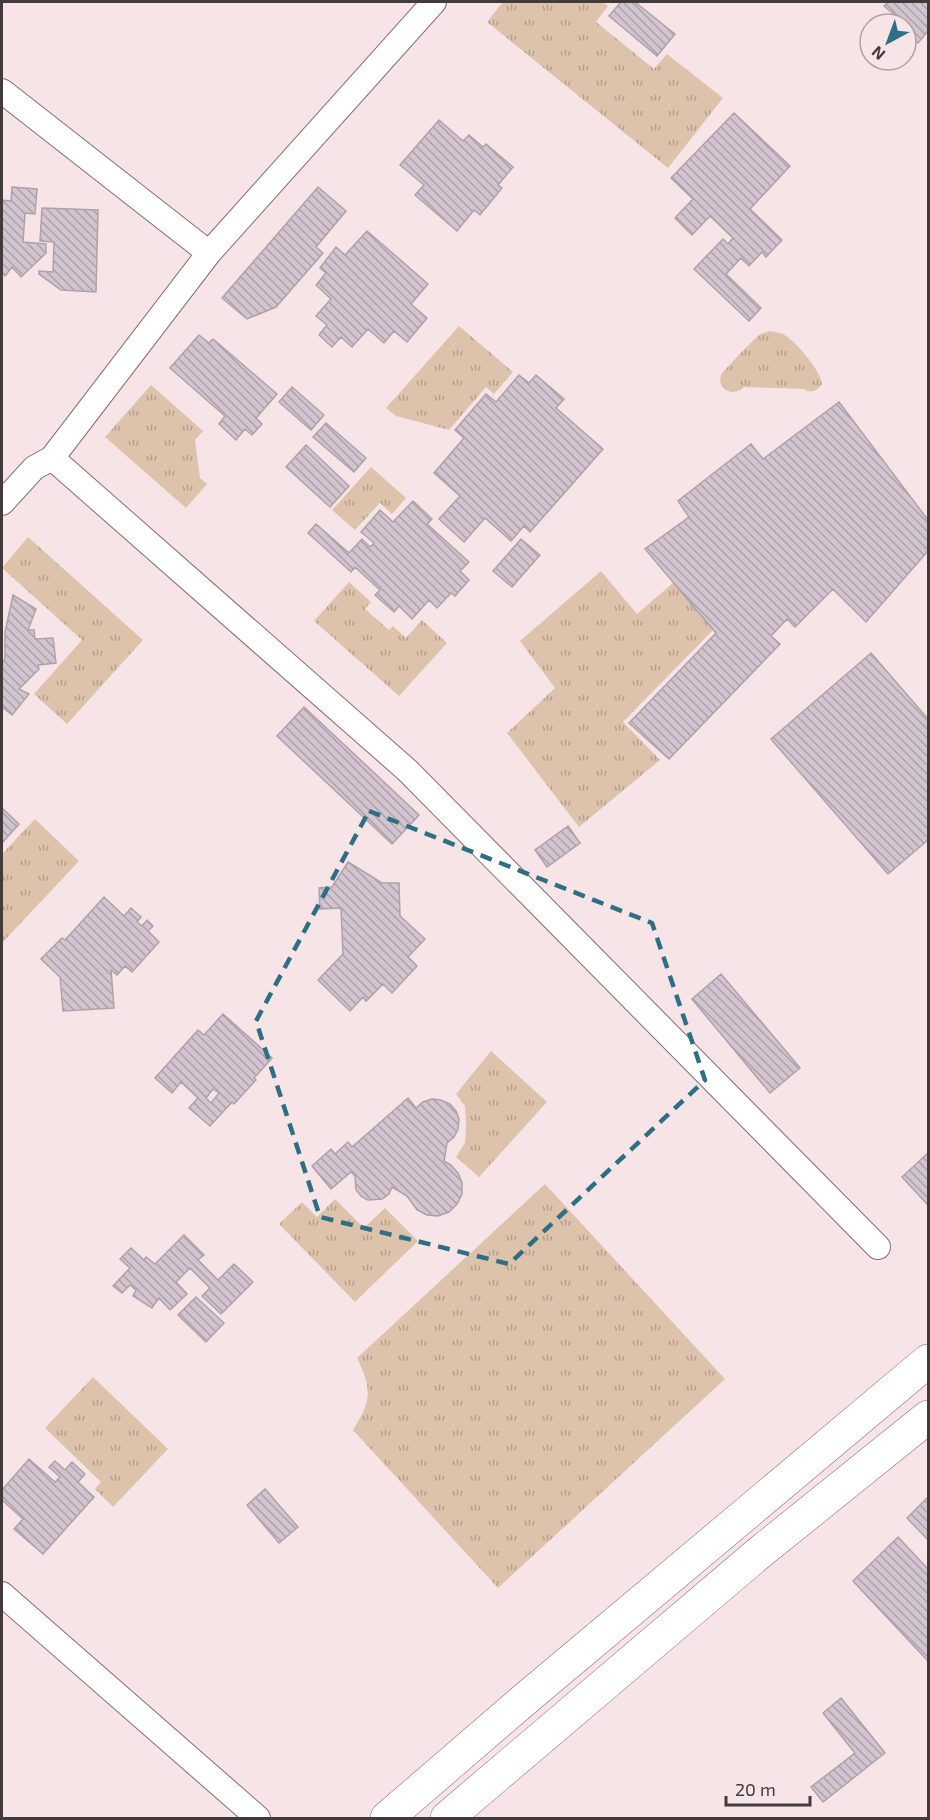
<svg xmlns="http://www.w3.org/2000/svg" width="930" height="1820" viewBox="0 0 930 1820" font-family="'Exo 2',sans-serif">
<defs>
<pattern id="grass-tufts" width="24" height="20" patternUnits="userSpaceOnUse" patternTransform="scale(1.5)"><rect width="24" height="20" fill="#dec3ac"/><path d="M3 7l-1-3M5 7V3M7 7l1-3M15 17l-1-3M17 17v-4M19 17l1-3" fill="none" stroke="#b69f8d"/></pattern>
<pattern id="building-back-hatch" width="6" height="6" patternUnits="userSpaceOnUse" patternTransform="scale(1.5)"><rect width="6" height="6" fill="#d3c5cf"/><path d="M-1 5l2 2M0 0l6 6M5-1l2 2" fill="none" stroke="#ada1a9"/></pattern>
</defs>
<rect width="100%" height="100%" fill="#f7e4e7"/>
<path fill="url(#grass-tufts)" d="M503 2H603L608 6 596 22 654 69 667 54 723 98 668 168 487 22Z
M459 326 513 372 494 394 486 387 449 430 396 416 386 408Z
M769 331C774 332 778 332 783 334 795 340 821 371 822 384 817 391 811 394 804 389L744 387C735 397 716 391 721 375 722 372 756 337 760 334 760 334 768 332 769 331Z
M151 385 203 431 195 440 200 478 207 484 186 508 105 437Z
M371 467 406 498 392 514 380 503 355 530 332 510Z
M28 537 143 640 67 724 34 694 82 640 2 568Z
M601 571 637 614 674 582 715 628 623 722 660 760 579 827 507 733 555 688 520 641Z
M349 582 371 602 365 609 389 630 393 626 406 638 422 620 447 643 399 696 314 621Z
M35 819 79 861 2 943V854Z
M491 1051 547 1102 479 1177 456 1157 465 1143 466 1126 465 1106 456 1094Z
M545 1184 725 1379 498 1588 353 1430C372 1400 372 1389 357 1358Z
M335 1199 364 1228 385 1208 418 1241 355 1302 279 1224 302 1202 317 1217Z
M93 1377 168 1449 113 1507 95 1489 101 1482 45 1428Z"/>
<path fill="url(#building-back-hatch)" stroke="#afa1ab" stroke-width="1.5" fill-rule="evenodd" d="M621 2H635L675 34 657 56 609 16Z
M885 2H928V31L918 43 906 33 908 26 906 24 884 6 887 3Z
M734 113 790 166 750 209 782 240 766 257 762 252 749 266 741 258 726 274 761 308 749 321 694 269 723 239 728 244 733 238 710 216 692 235 675 218 693 199 671 178Z
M439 120 463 141 469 135 483 147 486 144 513 167 498 185 502 188 480 215 474 210 457 231 415 195 424 185 400 165Z
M12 187 37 189 35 214 25 213 23 242 46 244V253L21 277 12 267 5 276 2 272V200L11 201Z
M318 187 346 211 316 247 323 253 276 307 247 319 222 298Z
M42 208 98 210 96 292 61 290 39 274V271L53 272 54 242 40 241Z
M367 231 428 284 411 304 427 318 407 342 394 331 384 343 368 329 352 347 341 337 332 347 319 335 327 325 316 316 331 299 316 285 326 273 320 268 336 247 345 255Z
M199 335 209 343 213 339 277 394 256 418 262 424 252 435 245 429 236 440 219 424 225 416 170 368Z
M519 375 529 383 536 375 564 399 556 408 603 449 530 532 524 526 511 541 485 518 464 542 439 519 460 496 434 473 464 438 455 430 486 394 496 402Z
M292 387 324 415 311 430 279 402Z
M839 402 928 520V551L866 622 833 589 795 627 787 619 771 636 780 644 669 759 629 723 716 633 645 549 689 517 678 501 751 444 763 459Z
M326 423 366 458 354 472 313 437Z
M306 445 349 486 330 507 286 467Z
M413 501 432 519 427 524 469 562 460 571 469 580 455 596 451 593 437 608 429 600 412 619 399 606 394 612 375 595 380 590 355 567 351 572 308 533 316 524 349 553 362 539 370 547 374 543 361 532 380 510 393 522Z
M521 539 540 555 512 587 493 571Z
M13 595 36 609 28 630H34L35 639 53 638 56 663 38 665 39 669 19 689 29 694 12 715 2 707V662L5 659V632Z
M871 653 928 719V840L888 874 771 739Z
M304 707 419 815 392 844 277 736Z
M2 808 19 824 3 842 2 841Z
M568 826 580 843 547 867 535 850Z
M348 862 382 883H399L400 916 425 939 408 957 417 966 392 993 383 984 366 1001 363 997 350 1011 318 980 343 954 341 908 320 909 319 888 332 887Z
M104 897 124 916 131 908 141 917 137 922 142 926 147 920 153 926 148 931 159 942 132 972 125 966 117 975 111 970 114 1008 63 1011 60 977 41 959 62 938 65 940Z
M721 974 800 1068 770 1093 692 999Z
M223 1014 272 1058 254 1078 256 1080 234 1104 232 1102 210 1126 189 1108 198 1098 181 1082 172 1093 155 1078 198 1030 204 1035ZM213 1089 219 1093 211 1103 206 1098Z
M408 1098 416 1108 423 1102 432 1099 441 1100 450 1104 456 1111 459 1119 458 1129 454 1137 447 1143 444 1161 451 1165 458 1173 462 1183V1194L457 1204 449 1212 438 1216 427 1215 417 1210 407 1196 392 1187 389 1194 382 1199 368 1200 362 1197 356 1190 355 1176 351 1172 331 1189 312 1166 331 1149 335 1154 348 1142 352 1147Z
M928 1153V1205L902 1177Z
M184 1235 204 1255 198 1260 218 1280 234 1264 253 1282 221 1314 202 1296 210 1288 190 1268 176 1282 187 1294 170 1310 159 1298 152 1308 133 1296 136 1290 130 1285 122 1293 113 1286 130 1268 120 1259 131 1248 144 1260 146 1257 155 1264Z
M196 1297 224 1323 206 1342 178 1315Z
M29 1459 55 1482 60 1477 49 1467 55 1461 65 1470 72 1462 85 1474 78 1482 94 1497 43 1554 14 1529 23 1519 2 1500V1490Z
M265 1489 298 1527 279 1543 247 1505Z
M928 1497V1540L907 1518Z
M898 1537 928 1569V1661L853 1581Z
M841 1698 885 1753 823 1802 811 1787 855 1753 823 1713Z"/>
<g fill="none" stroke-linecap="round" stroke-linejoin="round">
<g stroke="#817073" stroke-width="26">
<path id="street" d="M2 91 209 253 434 2
M52 458 408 771 878 1247
M2 503 34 468 52 458 209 253
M2 1594 258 1818"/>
</g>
<g stroke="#817073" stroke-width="34">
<path id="secondary" d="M387 1818 524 1700 928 1361
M447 1818 759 1553 928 1417"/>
</g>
<use href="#street" stroke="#fff" stroke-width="24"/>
<use href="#secondary" stroke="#fff" stroke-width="33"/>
</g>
<path fill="none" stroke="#2f6f83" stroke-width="4.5" stroke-dasharray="12 8" stroke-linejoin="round" d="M369 811 652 923 705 1080 509 1264 320 1217 256 1021Z"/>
<rect width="930" height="1820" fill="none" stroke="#423a3b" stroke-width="6"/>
<g transform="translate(888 42) rotate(221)"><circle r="28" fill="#f7e4e7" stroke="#afa0a2" stroke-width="1.5"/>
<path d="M0-4.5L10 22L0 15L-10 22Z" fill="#2f6f83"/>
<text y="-9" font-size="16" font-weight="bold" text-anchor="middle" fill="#423a3b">N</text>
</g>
<path d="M726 1796v9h84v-9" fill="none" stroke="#423a3b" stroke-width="3"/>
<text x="735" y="1796" font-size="18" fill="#423a3b" stroke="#f7e4e7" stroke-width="4.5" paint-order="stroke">20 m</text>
</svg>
